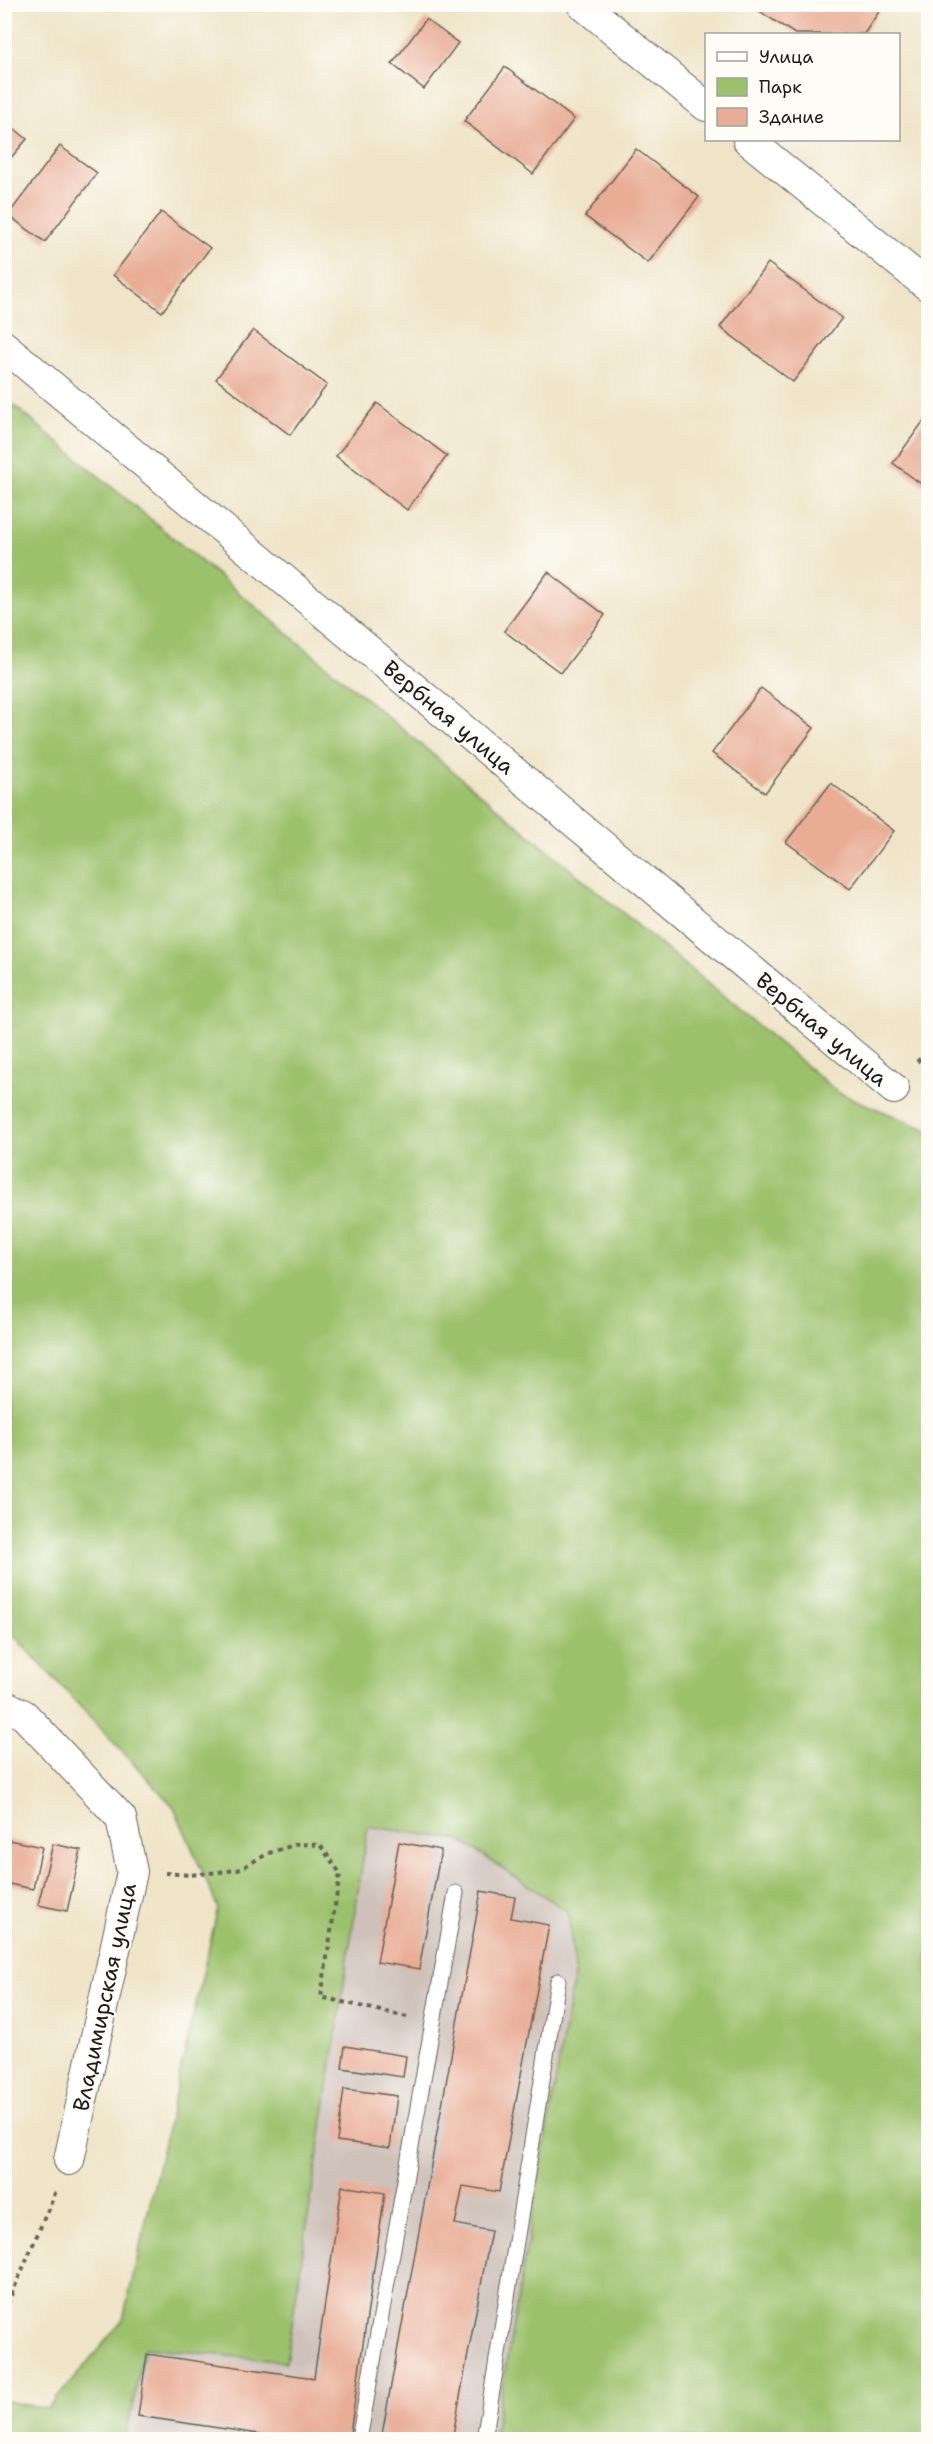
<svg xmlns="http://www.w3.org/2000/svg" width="933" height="2444" viewBox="0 0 933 2444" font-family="'Shantell Sans',sans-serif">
<rect width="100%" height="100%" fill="#fdfcf7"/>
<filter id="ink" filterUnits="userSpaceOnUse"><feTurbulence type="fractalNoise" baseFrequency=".0167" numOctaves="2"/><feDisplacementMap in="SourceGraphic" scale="12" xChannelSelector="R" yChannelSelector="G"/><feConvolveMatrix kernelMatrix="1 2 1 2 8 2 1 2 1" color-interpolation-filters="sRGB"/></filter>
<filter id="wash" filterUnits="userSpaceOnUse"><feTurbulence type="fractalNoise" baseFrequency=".008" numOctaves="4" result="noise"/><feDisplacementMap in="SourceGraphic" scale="24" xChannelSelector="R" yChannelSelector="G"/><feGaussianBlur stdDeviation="1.35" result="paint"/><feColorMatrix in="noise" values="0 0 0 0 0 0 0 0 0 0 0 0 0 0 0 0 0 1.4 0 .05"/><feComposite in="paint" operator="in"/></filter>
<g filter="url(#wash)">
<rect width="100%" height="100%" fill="#efe4c7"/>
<path fill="#cec1ba" d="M367 1826 460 1840 568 1912 575 1970 493 2439 125 2440 145 2347 286 2361Z"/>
<path fill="#9cc16c" stroke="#5c6e44" stroke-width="1.5" d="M5 398 839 1093 928 1130V2439H493L575 1970 568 1912 460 1840 368 1826 286 2362 145 2347 125 2439H5V2401L48 2409 123 2320 218 1908 174 1807 5 1626Z"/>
<g id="blocks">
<path fill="#e9ad96" d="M755 4H884L864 34H795L753 7Z
M426 19 458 43 424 89 392 64Z
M505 67 574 119 533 174 464 121Z
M4 120 27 139 4 166Z
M60 146 97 173 45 242 8 215Z
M636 149 699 197 648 263 585 216Z
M161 212 210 248 162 312 113 275Z
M768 263 842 318 793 382 720 327Z
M253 330 327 385 290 435 216 379Z
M377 403 447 456 407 510 336 456Z
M928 415V489L893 463Z
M548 572 605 615 561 673 504 631Z
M761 688 814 728 765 793 712 753Z
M831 783 894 831 850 889 786 842Z
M4 1839 42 1847 33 1889 4 1883Z
M399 1842 441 1850 419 1969 377 1962Z
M53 1844 81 1850 67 1911 38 1905Z
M481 1891 515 1897 511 1918 549 1925 499 2192 463 2186 455 2224 491 2231 452 2440H381Z
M345 2046 406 2056 403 2077 342 2068Z
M344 2089 397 2096 390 2148 337 2141Z
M342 2186 385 2193 349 2440H301L138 2416 147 2354 314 2378Z"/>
</g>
</g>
<g filter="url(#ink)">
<use href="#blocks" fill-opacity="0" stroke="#666258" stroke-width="1.5"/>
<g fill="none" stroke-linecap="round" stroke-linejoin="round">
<g stroke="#666258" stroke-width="17">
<path id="service" d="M359 2440 456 1893
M484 2440 558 1981"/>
</g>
<g stroke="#666258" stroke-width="32">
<path id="minor" d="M582 4 706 106
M748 140 928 286
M4 346 894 1089
M4 1705 24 1715 121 1818 132 1872 69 2160"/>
</g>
<path stroke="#666258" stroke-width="4" stroke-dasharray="4.5 4.5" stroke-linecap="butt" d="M917 1062 928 1049
M165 1873 190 1875 238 1870 269 1853 297 1844 320 1845 340 1873 321 1997 407 2017
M4 2312 56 2191"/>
<use href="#service" stroke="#fff" stroke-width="15"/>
<use href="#minor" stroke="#fff" stroke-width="30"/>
</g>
</g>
<g text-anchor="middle" stroke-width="4.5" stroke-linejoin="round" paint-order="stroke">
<g font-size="22" fill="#1c1c1c" stroke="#fdfcf7">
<text transform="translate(449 717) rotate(40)" y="8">Вербная улица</text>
<text transform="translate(822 1029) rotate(40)" y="8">Вербная улица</text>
<text transform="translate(104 1997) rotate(-78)" y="8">Владимирская улица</text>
</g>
</g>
<rect width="933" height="2444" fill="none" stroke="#fdfcf7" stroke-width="24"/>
<rect x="705" y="33" width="195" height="108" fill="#fdfcf7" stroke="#a3a29f" stroke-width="1.5"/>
<rect x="717" y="52" width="30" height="9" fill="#ffffff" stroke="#a3a29f" stroke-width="1.5"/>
<text x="759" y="63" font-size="18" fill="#1c1c1c">Улица</text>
<rect x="717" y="78" width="30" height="18" fill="#9cc16c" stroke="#a3a29f" stroke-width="1.5"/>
<text x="759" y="93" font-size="18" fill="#1c1c1c">Парк</text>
<rect x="717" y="108" width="30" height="18" fill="#e9ad96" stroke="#a3a29f" stroke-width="1.5"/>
<text x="759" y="123" font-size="18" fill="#1c1c1c">Здание</text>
</svg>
